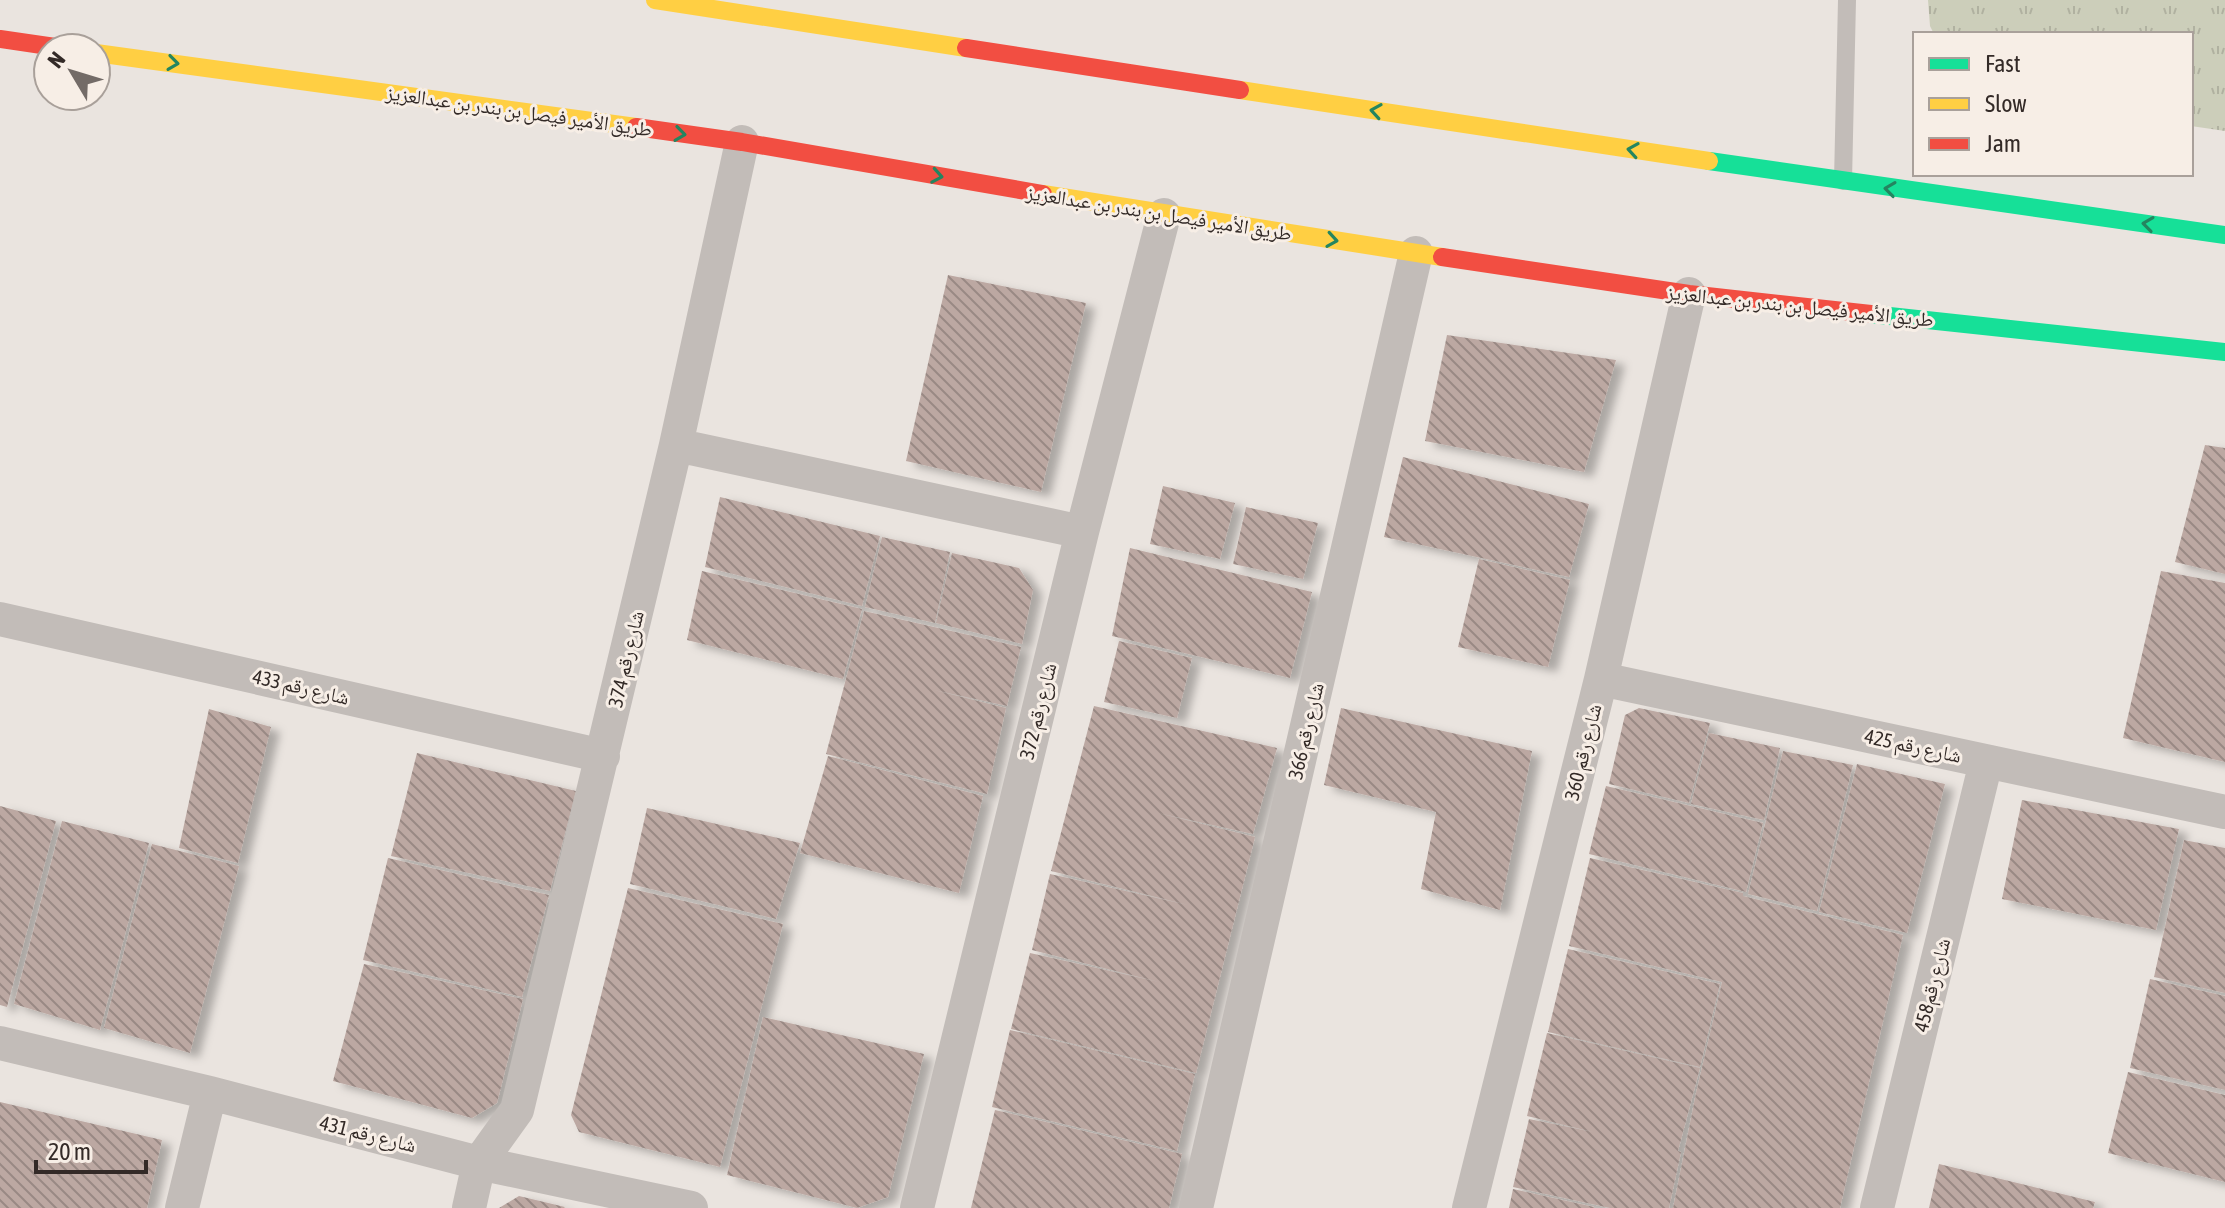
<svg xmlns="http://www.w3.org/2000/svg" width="2225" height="1208" viewBox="0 0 2225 1208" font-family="'Asap Condensed','Noto Naskh Arabic',sans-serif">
<defs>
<pattern id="park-tufts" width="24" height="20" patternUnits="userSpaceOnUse" patternTransform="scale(2)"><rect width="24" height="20" fill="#ccceba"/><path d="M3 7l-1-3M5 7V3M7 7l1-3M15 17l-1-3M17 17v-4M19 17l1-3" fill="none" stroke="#b0b1a0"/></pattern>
<pattern id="building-back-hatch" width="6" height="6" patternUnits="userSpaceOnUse" patternTransform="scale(2)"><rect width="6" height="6" fill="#bca8a2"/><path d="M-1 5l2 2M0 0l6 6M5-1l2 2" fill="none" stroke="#998984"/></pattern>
<filter id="shadow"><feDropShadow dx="9" dy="5" stdDeviation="4" flood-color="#0004"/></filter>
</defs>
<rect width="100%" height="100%" fill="#eae4df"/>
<path fill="url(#park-tufts)" d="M1928 0H2225V131L2191 126V34H1934L1930 26Z"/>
<path fill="url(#building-back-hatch)" filter="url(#shadow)" d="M948 275 1086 303 1041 492 906 461Z
M1447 335 1616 360 1584 472 1425 441Z
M2205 445 2225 448V574L2175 562Z
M1403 457 1589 504 1569 577 1384 537Z
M1163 486 1235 503 1220 559 1150 544Z
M720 497 880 536 862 606 705 567Z
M1246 507 1318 523 1303 579 1233 564Z
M882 537 950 552 935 623 865 607Z
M1130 548 1312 592 1290 678 1112 636Z
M952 553 1019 568 1033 590 1022 644 936 623Z
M1479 559 1570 580 1548 667 1458 647Z
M702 571 862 609 843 679 687 640Z
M2161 571 2225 583V762L2123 738Z
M864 611 1021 647 1007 706 934 690 1006 708 987 794 826 754Z
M1119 641 1192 658 1177 718 1104 702Z
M1094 706 1277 748 1253 834 1158 813 1255 837 1196 1073 1011 1029 1030 953 1159 982 1032 950 1050 874 1188 905 1051 871Z
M1341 708 1532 751 1500 910 1421 889 1436 812 1324 785Z
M1639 708 1710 723 1689 803 1609 784 1625 715Z
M209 709 271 727 238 863 179 848Z
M1709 733 1780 748 1764 820 1691 804Z
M1783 751 1853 765 1817 911 1748 894Z
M417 753 576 791 550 891 391 856Z
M828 756 983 796 959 893 800 853Z
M1857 764 1945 784 1907 933 1819 912Z
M1606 786 1763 823 1746 892 1589 854Z
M2022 800 2179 829 2156 930 2002 899Z
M0 806 56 821 7 1007 0 1005Z
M647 808 800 843 776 919 630 884Z
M62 821 149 843 100 1030 14 1004Z
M2184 840 2225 848V993L2154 977Z
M152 844 239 866 190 1053 104 1028Z
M388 858 549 895 522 997 363 960Z
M1590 858 1743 893V896L1903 935 1840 1208H1673L1696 1093 1722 982 1569 946Z
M628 888 783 924 720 1167 579 1132 571 1115Z
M1568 949 1720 984 1700 1067 1548 1032Z
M364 964 523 999 497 1103 472 1118 333 1081Z
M2150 979 2225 996V1090L2130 1068Z
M763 1017 924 1054 888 1197 857 1208 727 1175Z
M1010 1030 1195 1074 1177 1151 992 1107Z
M1547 1033 1700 1068 1678 1151 1681 1152 1669 1208H1610L1513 1187 1529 1119 1593 1132 1527 1116Z
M2128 1072 2225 1095V1182L2108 1153Z
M0 1102 162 1140 147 1208H0Z
M995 1110 1182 1154 1169 1208H971Z
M1939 1164 2095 1202 2093 1208H1929Z
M1513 1189 1594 1207V1208H1509Z
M519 1196 565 1207 564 1208H499Z"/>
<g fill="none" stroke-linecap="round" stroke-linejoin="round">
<path stroke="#c2bcb8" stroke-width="18" d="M1843 181 1847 0"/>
<path stroke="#c2bcb8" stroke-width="34" d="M676 445 1082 532
M0 619 603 756
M1601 679 2225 812
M0 1043 210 1093 479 1163 691 1208
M182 1208 210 1093
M469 1208 479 1163 517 1110 676 445 742 142
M917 1208 1082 532 1164 215
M1196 1208 1416 253
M1469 1208 1601 679 1689 294
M1877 1208 1986 762"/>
<path stroke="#16e098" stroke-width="18" d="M1709 161 2225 235
M1871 314 2225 352"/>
<path stroke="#ffcf43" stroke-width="18" d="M655 0 966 48
M96 53 636 127
M1240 90 1709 161
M1043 194 1442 257"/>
<path stroke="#f24e42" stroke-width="18" d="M0 39 62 48
M966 48 1240 90
M636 127 742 142 1043 194
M1442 257 1689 294 1871 314"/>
</g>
<defs><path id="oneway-chevron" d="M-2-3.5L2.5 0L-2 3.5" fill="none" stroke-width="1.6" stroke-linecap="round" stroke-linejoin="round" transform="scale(2)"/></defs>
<g stroke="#248560">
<use href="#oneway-chevron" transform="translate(173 63) rotate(8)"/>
<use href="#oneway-chevron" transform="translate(1376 111) rotate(-171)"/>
<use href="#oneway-chevron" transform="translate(680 134) rotate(8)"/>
<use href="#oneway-chevron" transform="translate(1633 150) rotate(-171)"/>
<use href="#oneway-chevron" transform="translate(937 176) rotate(10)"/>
<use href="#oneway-chevron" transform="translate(1890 189) rotate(-172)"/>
<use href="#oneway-chevron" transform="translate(2148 224) rotate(-172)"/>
<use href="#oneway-chevron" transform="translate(1332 240) rotate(9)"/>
</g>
<g text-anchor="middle" stroke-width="6" stroke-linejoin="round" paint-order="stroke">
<g font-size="20" fill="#332a27" stroke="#f7eee6">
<text transform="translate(519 111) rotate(8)" y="7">طريق الأمير فيصل بن بندر بن عبدالعزيز</text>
<text transform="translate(1159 213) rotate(9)" y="7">طريق الأمير فيصل بن بندر بن عبدالعزيز</text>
<text transform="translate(1800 306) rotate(6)" y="7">طريق الأمير فيصل بن بندر بن عبدالعزيز</text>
<text transform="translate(626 659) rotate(-77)" y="7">شارع رقم 374</text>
<text transform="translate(301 687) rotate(13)" y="7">شارع رقم 433</text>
<text transform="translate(1038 711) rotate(-76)" y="7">شارع رقم 372</text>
<text transform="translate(1306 731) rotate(-77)" y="7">شارع رقم 366</text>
<text transform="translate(1913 746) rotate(12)" y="7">شارع رقم 425</text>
<text transform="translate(1583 752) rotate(-76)" y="7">شارع رقم 360</text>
<text transform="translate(1932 985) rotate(-76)" y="7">شارع رقم458</text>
<text transform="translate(368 1134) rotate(14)" y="7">شارع رقم 431</text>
</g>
</g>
<rect x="1913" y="32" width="280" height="144" fill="#f7eee6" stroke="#a9a09a" stroke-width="2"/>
<rect x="1929" y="58" width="40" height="12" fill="#16e098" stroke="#a9a09a" stroke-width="2"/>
<text x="1985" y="72" font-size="24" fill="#332a27">Fast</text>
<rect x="1929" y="98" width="40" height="12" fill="#ffcf43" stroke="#a9a09a" stroke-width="2"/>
<text x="1985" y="112" font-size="24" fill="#332a27">Slow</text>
<rect x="1929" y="138" width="40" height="12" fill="#f24e42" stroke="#a9a09a" stroke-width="2"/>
<text x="1985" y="152" font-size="24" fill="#332a27">Jam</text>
<g transform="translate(72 72) rotate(308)"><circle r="38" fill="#f7eee6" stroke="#a9a09a" stroke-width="2"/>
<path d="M0-6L14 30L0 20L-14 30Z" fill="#736b67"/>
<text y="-12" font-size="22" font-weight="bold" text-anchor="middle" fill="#332a27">N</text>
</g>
<path d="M36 1160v12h110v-12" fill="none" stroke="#332a27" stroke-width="4"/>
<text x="48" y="1160" font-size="24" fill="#332a27" stroke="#f7eee6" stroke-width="6" paint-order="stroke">20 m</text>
</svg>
